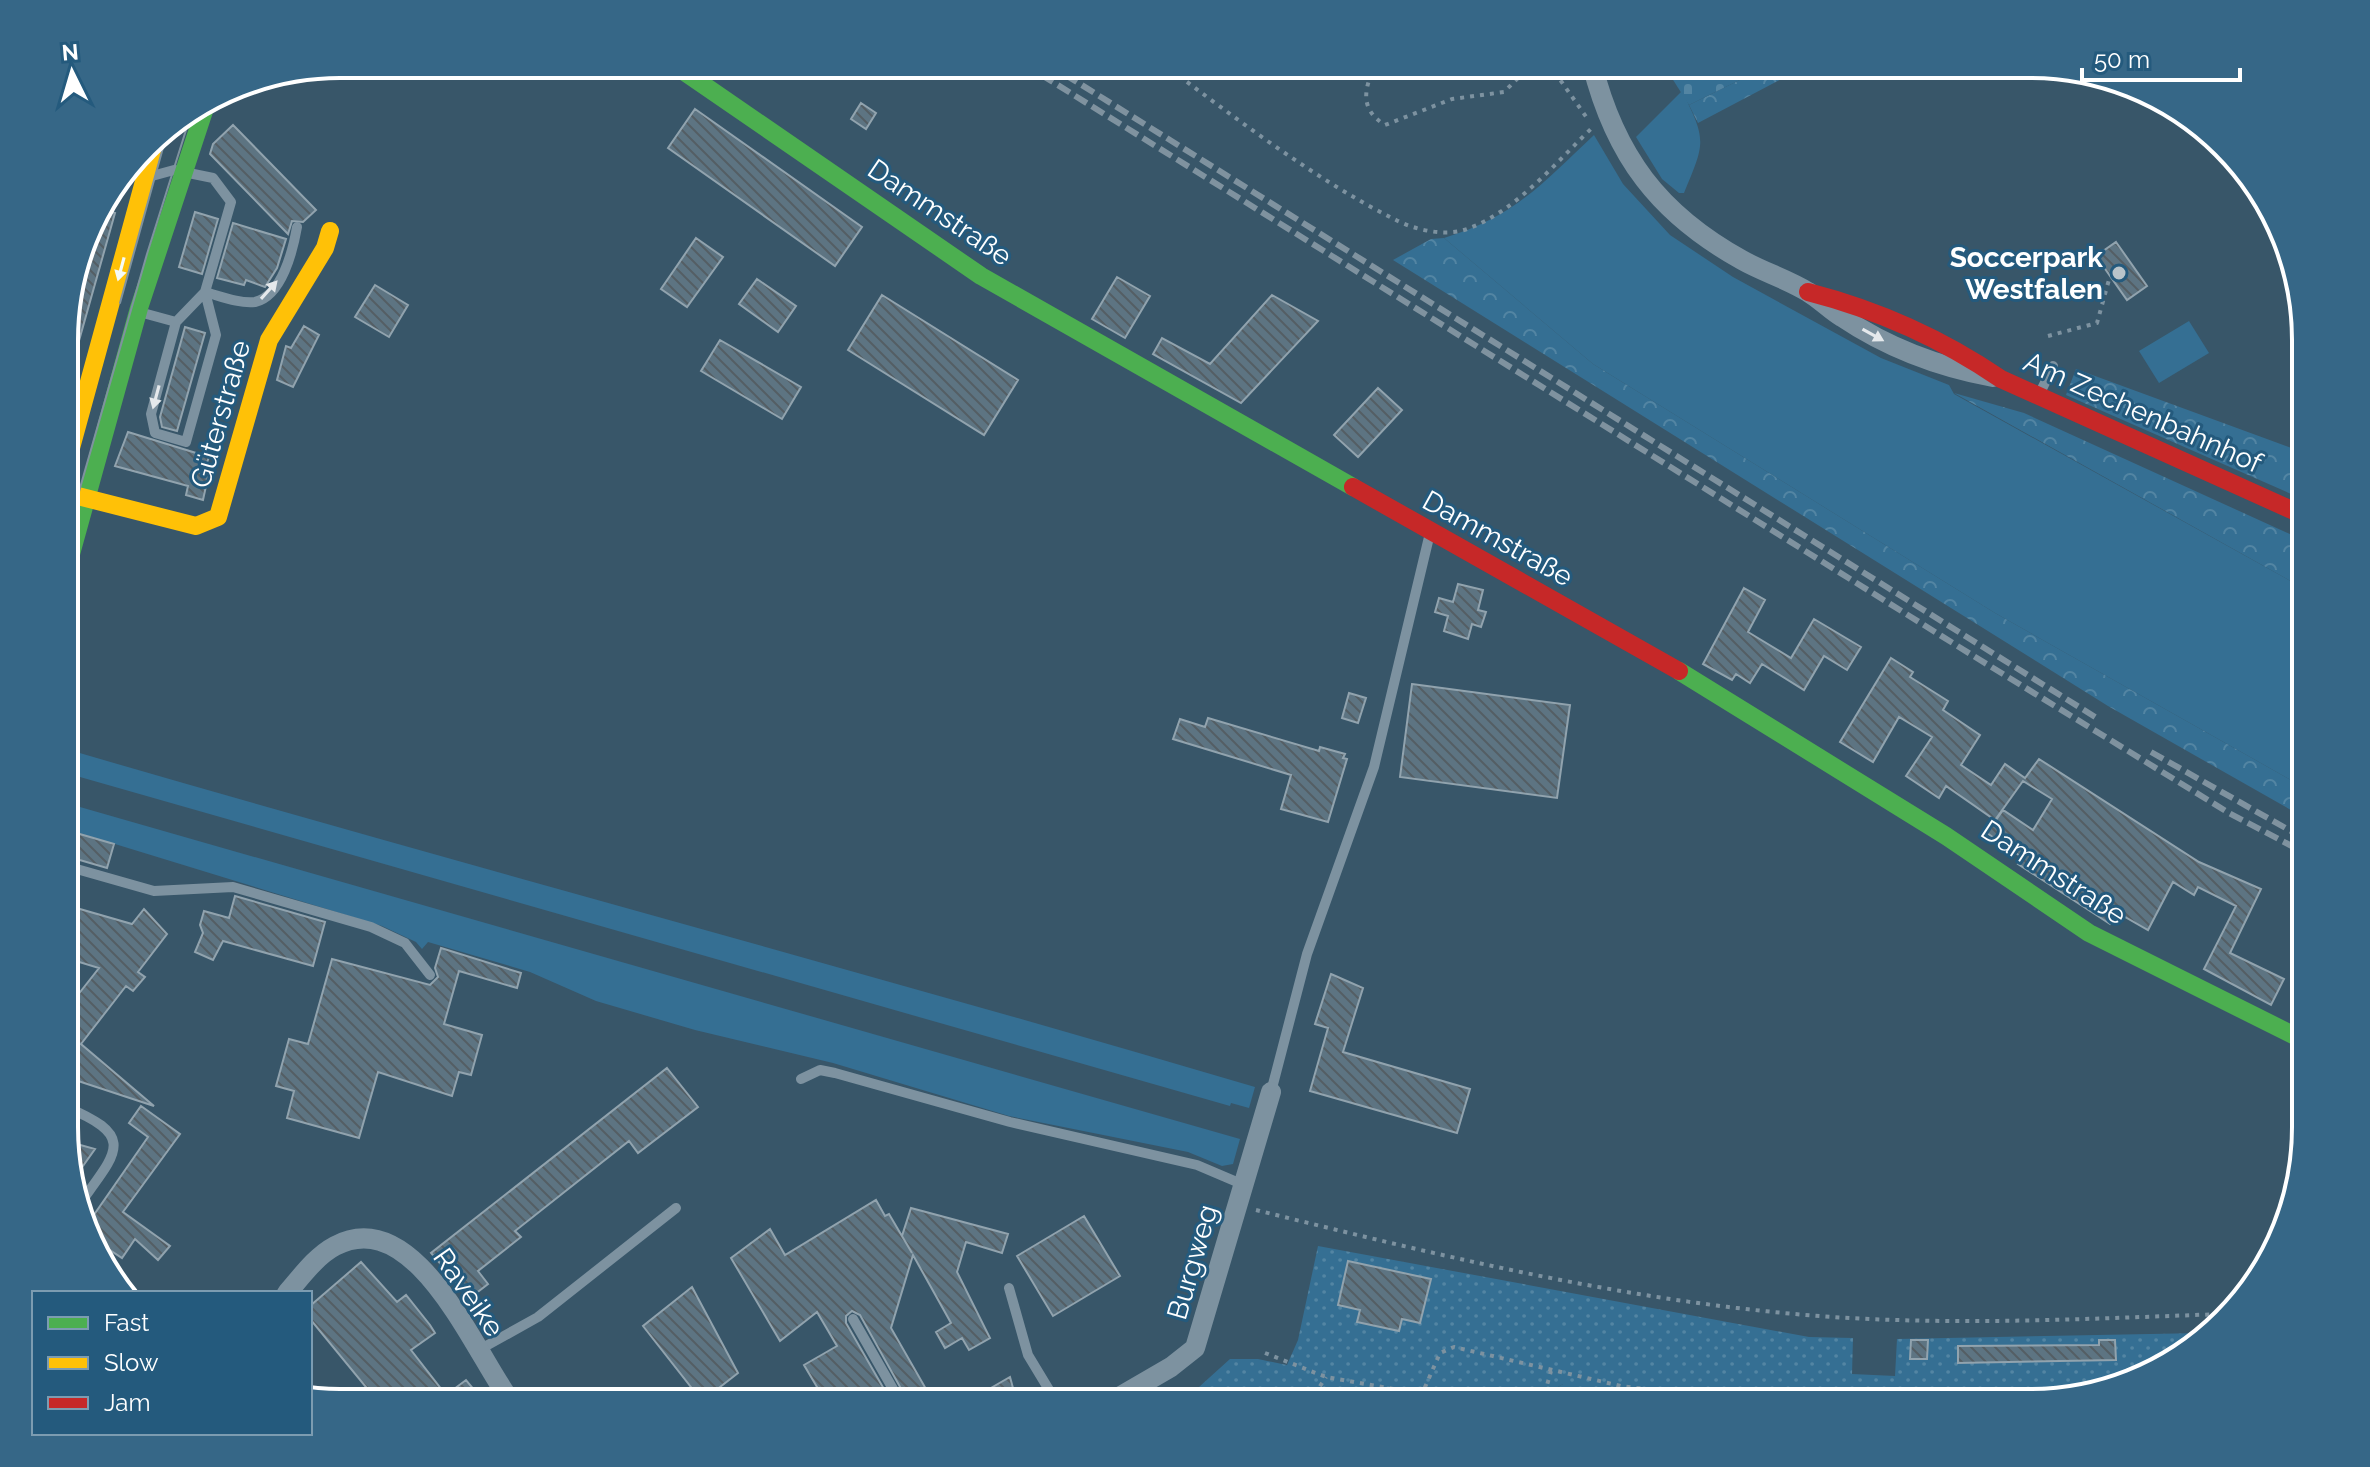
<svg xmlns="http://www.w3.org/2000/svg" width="2370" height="1467" viewBox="0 0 2370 1467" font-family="Raleway,sans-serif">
<defs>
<pattern id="forest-crowns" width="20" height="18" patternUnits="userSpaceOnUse" patternTransform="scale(2)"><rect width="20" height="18" fill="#356f93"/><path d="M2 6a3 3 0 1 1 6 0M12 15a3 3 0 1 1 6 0" fill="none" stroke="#5385a3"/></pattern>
<pattern id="cemetery-stones" width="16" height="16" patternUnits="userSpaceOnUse" patternTransform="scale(2)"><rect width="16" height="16" fill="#356f93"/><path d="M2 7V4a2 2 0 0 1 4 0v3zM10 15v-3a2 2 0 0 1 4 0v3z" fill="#5385a3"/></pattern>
<pattern id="garden-dots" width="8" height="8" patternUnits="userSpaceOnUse" patternTransform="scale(2)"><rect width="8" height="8" fill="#356f93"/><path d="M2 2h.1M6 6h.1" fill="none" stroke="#5385a3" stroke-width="1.8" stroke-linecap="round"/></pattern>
<pattern id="building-back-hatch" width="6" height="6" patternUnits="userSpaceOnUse" patternTransform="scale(2)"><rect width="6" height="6" fill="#5d7482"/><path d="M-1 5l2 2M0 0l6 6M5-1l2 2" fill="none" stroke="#545e64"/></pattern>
</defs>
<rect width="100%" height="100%" fill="#385669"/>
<path fill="#356f93" d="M1682 91C1707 141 1705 142 1684 193H1679L1662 179 1636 137Z
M1594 135 1623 184 1670 235 1733 277 1881 358 1949 385 1954 394 2305 589V788L1995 613 1593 364 1444 238C1514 217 1542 184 1594 135Z
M2189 321 2209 353 2159 383 2139 351Z
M66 749C462 865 860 970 1255 1087L1249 1108 1231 1103 1230 1106 66 773Z
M66 803 1240 1139 1233 1164 1222 1166 1188 1152 1009 1116 833 1063 695 1030 596 1001 530 972 428 942 422 949 416 942 382 926 66 829Z
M1563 1384H1574L1676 1403H1548L1553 1390Z"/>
<path fill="url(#forest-crowns)" d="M1772 64H1810L1698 123 1689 105Z
M1444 238 1593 364 1995 613 2305 788V818L2108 706 1393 260 1431 239Z
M2076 369 2305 453V500L2066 395Z
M1954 393 2024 413 2305 541V589Z"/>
<path fill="url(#cemetery-stones)" d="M1663 64H1772L1689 105Z"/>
<path fill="url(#garden-dots)" d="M1318 1246 1809 1337 1853 1338 1852 1374 1895 1376 1897 1339 2203 1333 2167 1366 2047 1402 1676 1403 1563 1384 1553 1390 1548 1403H1173L1199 1387 1230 1359H1258L1287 1365 1298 1340Z"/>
<path fill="url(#building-back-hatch)" stroke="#91a3ae" stroke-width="2" d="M861 103 876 113 866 129 851 119Z
M695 109 862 227 835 266 668 148Z
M233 125 316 210 303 222 292 221 288 234 210 154 213 144Z
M99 209 115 213 71 369 66 368V305L93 218Z
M195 212 218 219 202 274 179 267Z
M233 223 286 239 277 268 265 287 246 280 244 285 217 278Z
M696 238 723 257 687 307 661 289Z
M2116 242 2147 286 2127 300 2096 256Z
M1117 277 1150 296 1125 338 1092 319Z
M757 279 796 306 778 332 739 304Z
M375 285 408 305 389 337 355 317Z
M882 295 1018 380 984 435 848 350Z
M1272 295 1318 321 1241 403 1153 354 1162 338 1210 364Z
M304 326 319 335 293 387 277 380 286 346 291 348Z
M185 327 205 333 177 431 162 427 160 417Z
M720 340 801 387 782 419 701 371Z
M1378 388 1402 410 1358 457 1334 435Z
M128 432 209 457 204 471 209 472 203 500 186 495 188 486 115 466Z
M1458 584 1483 590 1478 610 1486 612 1481 627 1472 624 1468 639 1444 631 1448 616 1435 612 1439 598 1453 602Z
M1744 588 1765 600 1748 632 1791 658 1814 619 1861 647 1847 670 1824 656 1804 690 1762 664 1750 683 1736 674 1732 680 1703 664Z
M1891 658 1913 672 1910 677 1948 701 1943 710 1980 735 1961 765 1991 785 2005 764 2025 778 2039 759 2199 862 2261 889 2230 953 2284 979 2271 1005 2204 969 2236 906 2198 887 2194 895 2173 882 2148 930 2118 913 2110 924 2018 864 2023 858 1987 833 2003 810 2033 830 2052 799 2023 781 1995 820 1946 786 1939 798 1906 776 1932 737 1899 717 1873 762 1840 742Z
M1412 684 1570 705 1557 798 1400 777Z
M1349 693 1366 698 1358 723 1342 718Z
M1208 718 1319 751 1320 747 1345 754 1343 758 1347 759 1328 822 1281 809 1291 775 1173 739 1180 719 1205 727Z
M66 830 114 844 107 868 66 856Z
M235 896 325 922 313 966 223 941 213 960 195 952 203 933 200 925 204 911 229 918Z
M66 905 132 924 144 909 167 934 138 972 145 977 133 991 126 986 81 1044 154 1106 66 1077V1010L99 968 66 958Z
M441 948 521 973 517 988 459 971 444 1024 482 1035 471 1075 459 1072 452 1096 378 1072 359 1138 287 1118 294 1091 276 1086 289 1039 308 1044 332 959 430 985 438 977 435 968Z
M1331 974 1363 988 1343 1052 1470 1089 1457 1133 1310 1091 1328 1028 1315 1024Z
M667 1068 698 1107 638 1153 629 1141 515 1231 521 1237 478 1271 488 1284 470 1298 431 1253Z
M141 1106 180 1134 123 1212 170 1246 158 1260 135 1239 122 1258 95 1240 89 1222 148 1137 129 1123Z
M66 1141 95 1149 73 1180 66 1162Z
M876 1200 885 1216 889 1214 912 1253 902 1236 911 1208 1008 1234 1002 1253 966 1242 957 1272 990 1338 969 1350 962 1338 945 1348 936 1332 951 1323 913 1255 891 1328 934 1403H909L860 1315 852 1311 846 1316V1323L892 1403H800L820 1392 804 1365 837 1346 817 1312 780 1341 731 1258 770 1229 785 1255Z
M1084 1216 1120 1276 1053 1316 1017 1256Z
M1348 1261 1431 1279 1420 1323 1402 1319 1399 1331 1357 1322 1360 1310 1338 1305Z
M361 1262 397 1302 406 1295 430 1325 435 1333 411 1350 446 1395 466 1380 485 1403H379L310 1319V1306Z
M692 1287 738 1373 702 1401 643 1326Z
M1911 1340H1928L1927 1359H1910Z
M2099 1340H2115L2116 1360 1958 1363V1346L2099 1345Z
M1010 1377 1017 1403H965Z"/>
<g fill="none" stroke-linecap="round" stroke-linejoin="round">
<path stroke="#7d92a0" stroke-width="4" stroke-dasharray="4 6" stroke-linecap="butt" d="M1163 64C1234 117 1317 181 1396 220 1415 230 1446 237 1467 229 1517 211 1557 161 1594 126
M1376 64C1364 88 1359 109 1385 125L1452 99 1504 92 1532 64
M1549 64 1587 118
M2048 336 2097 323 2110 276
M1256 1210C1433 1254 1612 1298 1795 1314 1938 1327 2080 1319 2223 1314
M1265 1353 1326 1377 1422 1394 1440 1353 1454 1347 1621 1386 1761 1403
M1424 1388 1454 1395
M1309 1403 1326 1377
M1418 1403 1422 1394
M1542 1403 1551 1371"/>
<path stroke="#7d92a0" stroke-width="10" d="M152 176 174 170 213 178 231 202 205 292 176 322 151 414 155 433 186 442 216 335 205 292C220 296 240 304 255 302 282 296 293 250 297 227
M143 313 176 322
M2040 393 2053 366
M66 866 154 891 233 887 371 927 405 943 430 975
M801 1079 820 1070 835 1073 1010 1122 1197 1165 1244 1185
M1271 1092 1307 954 1374 767 1430 533
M66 1107C136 1136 118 1151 81 1202
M1009 1288 1028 1355 1057 1403
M853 1319 901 1403
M477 1351 538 1317 676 1208"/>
<path stroke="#7d92a0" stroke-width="20" d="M1592 64C1615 156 1659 214 1742 260 1763 272 1787 279 1808 292 1820 299 1830 310 1842 317 1888 348 1939 367 1993 377
M287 1293C301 1277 316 1256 335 1246 416 1203 475 1354 512 1403
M1109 1403 1171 1367 1195 1348 1271 1092"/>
<path stroke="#4caf50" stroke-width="18" d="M673 64 981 276 1353 487
M66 572 139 308 207 102
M1679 671 1946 836 2089 933 2305 1041"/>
<path stroke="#ffc107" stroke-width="18" d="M66 466 157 134
M66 493 196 526 218 517 269 340 325 248 330 231"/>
<path stroke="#c62828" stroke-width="18" d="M1808 292C1878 310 1941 338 2001 379L2305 516
M1353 487 1679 671"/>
<path stroke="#7f929f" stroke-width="2" d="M120 303 169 126
M66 537 147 254 192 111"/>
<path stroke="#7f929f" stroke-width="6" stroke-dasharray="14 6" stroke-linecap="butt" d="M1024 64 1972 655 2229 813 2305 853
M1048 64 2100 720
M2151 752 2305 839"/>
</g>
<defs><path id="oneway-solid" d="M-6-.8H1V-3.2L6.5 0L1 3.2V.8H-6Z" transform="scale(2)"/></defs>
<use fill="#f6fbf6" href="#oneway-solid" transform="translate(121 269) rotate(105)"/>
<g fill="#e5e9ec">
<use href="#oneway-solid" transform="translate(269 290) rotate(-48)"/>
<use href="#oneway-solid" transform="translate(1873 335) rotate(29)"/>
<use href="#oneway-solid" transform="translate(156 397) rotate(105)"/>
</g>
<circle fill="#b9c4ca" stroke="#245a7d" stroke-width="3" cx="2119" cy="273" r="8"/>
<g text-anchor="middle" stroke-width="6" stroke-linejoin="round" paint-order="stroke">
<g font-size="28" fill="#fff" stroke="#245a7d">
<text transform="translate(940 212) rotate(34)" y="10">Dammstraße</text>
<text transform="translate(2143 412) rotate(24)" y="10">Am Zechenbahnhof</text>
<text transform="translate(220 414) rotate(-74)" y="10">Güterstraße</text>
<text transform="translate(1498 538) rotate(29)" y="10">Dammstraße</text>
<text transform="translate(2054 872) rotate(33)" y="10">Dammstraße</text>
<text transform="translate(1192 1262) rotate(-74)" y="10">Burgweg</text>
<text transform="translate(469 1292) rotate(55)" y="10">Raveike</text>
</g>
<g font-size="28" font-weight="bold" fill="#fff" stroke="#245a7d" text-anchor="end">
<text x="2103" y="267">Soccerpark<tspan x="2103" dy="32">Westfalen</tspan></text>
</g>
</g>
<path d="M0 0H2370V1467H0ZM340 78H2030A262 262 0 0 1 2292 340V1127A262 262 0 0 1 2030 1389H340A262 262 0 0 1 78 1127V340A262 262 0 0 1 340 78Z" fill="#366787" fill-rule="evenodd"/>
<path fill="none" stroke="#fff" stroke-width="4" d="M340 78H2030A262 262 0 0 1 2292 340V1127A262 262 0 0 1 2030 1389H340A262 262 0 0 1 78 1127V340A262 262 0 0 1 340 78Z"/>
<rect x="32" y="1291" width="280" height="144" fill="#245a7d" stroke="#7c9cb1" stroke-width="2"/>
<rect x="48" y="1317" width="40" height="12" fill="#4caf50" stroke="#7c9cb1" stroke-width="2"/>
<text x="104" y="1331" font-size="24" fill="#ffffff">Fast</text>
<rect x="48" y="1357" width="40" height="12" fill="#ffc107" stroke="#7c9cb1" stroke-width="2"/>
<text x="104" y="1371" font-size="24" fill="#ffffff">Slow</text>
<rect x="48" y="1397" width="40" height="12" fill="#c62828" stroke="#7c9cb1" stroke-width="2"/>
<text x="104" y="1411" font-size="24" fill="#ffffff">Jam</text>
<g transform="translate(72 72) rotate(355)" stroke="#245a7d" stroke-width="6" paint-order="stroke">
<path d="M0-6L14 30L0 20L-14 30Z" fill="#ffffff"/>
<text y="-12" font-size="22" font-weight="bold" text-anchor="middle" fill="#ffffff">N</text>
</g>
<path d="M2082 68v12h158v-12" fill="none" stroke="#ffffff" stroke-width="4"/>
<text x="2094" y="68" font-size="24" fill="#ffffff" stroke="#245a7d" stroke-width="6" paint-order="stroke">50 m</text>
</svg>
